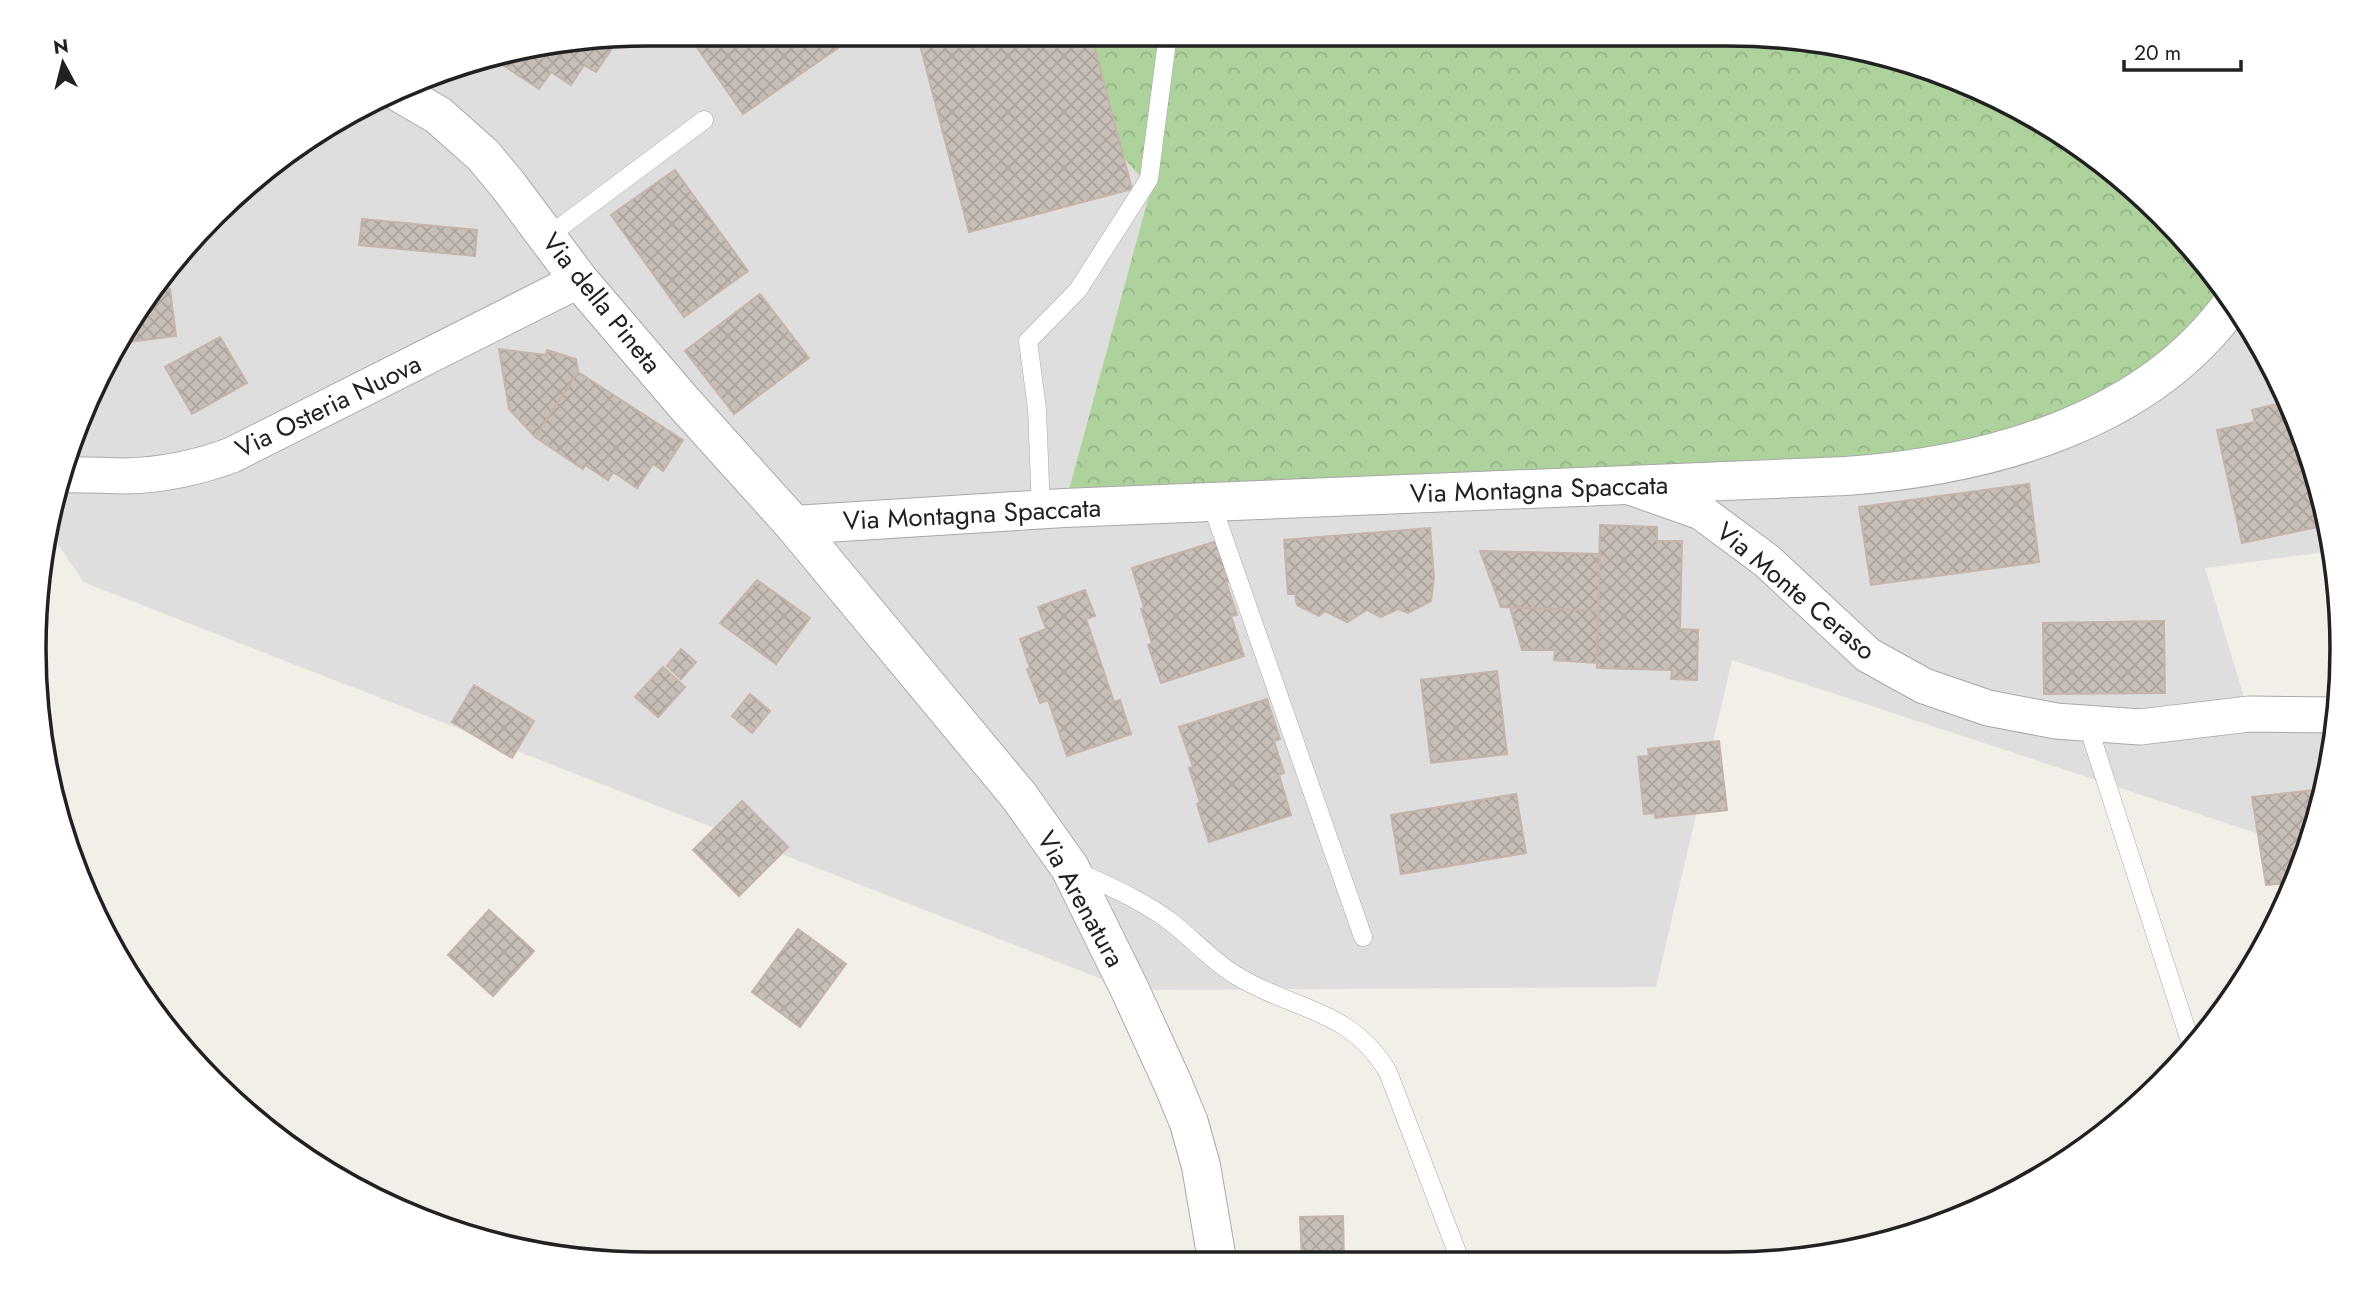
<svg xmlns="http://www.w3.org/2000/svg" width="2376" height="1297" viewBox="0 0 2376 1297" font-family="Jost,sans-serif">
<defs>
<pattern id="forest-crowns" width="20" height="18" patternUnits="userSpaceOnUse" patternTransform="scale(1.75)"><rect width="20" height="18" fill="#add29b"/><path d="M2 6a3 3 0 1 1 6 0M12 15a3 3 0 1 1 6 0" fill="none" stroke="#95b485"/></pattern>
<pattern id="building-cross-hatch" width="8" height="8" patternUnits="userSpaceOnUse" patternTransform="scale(1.75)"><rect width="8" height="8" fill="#c7beb7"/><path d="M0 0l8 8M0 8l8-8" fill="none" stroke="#aba39d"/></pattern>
</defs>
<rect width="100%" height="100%" fill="#f2eee8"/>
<path fill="#dfdede" d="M649 33 1010 34 1151 188 1065 507 2233 302 2279 376 2322 489 2332 551 2205 568 2249 714 2338 728 2308 850 1732 660 1656 987 1130 990 83 582 50 532 54 490 137 307 274 161 450 66Z"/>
<path fill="url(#forest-crowns)" d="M1010 34 1767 35 1887 54 2035 115 2133 186 2215 274 2233 302 2186 356 1956 461 1064 508 1151 188Z"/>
<path fill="url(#building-cross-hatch)" stroke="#c4b4a9" stroke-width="2" d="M687 33H827L838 48 743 114Z
M964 34H1091L1132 189 969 232 920 45Z
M614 39 617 41 596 72 584 65 571 85 551 72 539 89 498 62 500 58Z
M675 170 748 271 684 317 611 215Z
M362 219 477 230 475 256 359 245Z
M170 289 176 336 120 343 137 307 152 291Z
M760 294 809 358 734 414 685 351Z
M220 337 247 383 192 414 165 367Z
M499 349 546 355 547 350 576 359 578 372 535 437 509 409Z
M578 372 683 440 663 471 653 464 637 488 613 472 608 480 585 465 583 469 535 437Z
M2289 401 2317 476 2327 525 2242 543 2217 430 2255 422 2252 410Z
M2029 484 2039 562 1871 585 1859 507Z
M1600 525 1657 527V541H1682L1680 629 1698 630 1697 680 1671 679 1672 670 1597 668Z
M1430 528 1434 578 1431 601 1408 613 1398 609 1381 617 1367 610 1347 622 1325 611 1319 616 1297 605 1295 594H1288L1284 540Z
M1220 540 1232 580 1226 582 1237 615 1231 616 1244 656 1161 683 1148 645 1152 643 1141 609 1144 608 1132 568Z
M1480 551 1600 554 1598 611 1501 607Z
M757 580 810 618 776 664 720 623Z
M1085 590 1095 616 1086 619 1114 702 1120 700 1131 734 1067 756 1048 700 1040 703 1027 669 1030 668 1020 639 1046 629 1038 607Z
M1510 607 1598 611 1597 663 1554 660 1555 650H1522Z
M2164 621 2165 693 2044 694 2043 623Z
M681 649 696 662 681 679 667 666Z
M663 667 685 687 658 717 635 697Z
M1497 671 1507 754 1431 763 1421 680Z
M474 685 534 721 512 758 452 722Z
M750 694 770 711 752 733 732 716Z
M1267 699 1280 739 1274 741 1284 773 1279 775 1291 815 1209 842 1197 804 1200 802 1189 768 1193 767 1179 727Z
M1719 741 1727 810 1655 818V813L1644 814 1638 757 1649 756 1648 749Z
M2323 789 2310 846 2293 883 2266 885 2252 797Z
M1516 794 1526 853 1401 874 1391 815Z
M742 801 788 847 739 896 693 850Z
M489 910 534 951 493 996 448 955Z
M798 929 846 964 800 1027 752 992Z
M1343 1216 1344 1260H1302L1300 1217Z"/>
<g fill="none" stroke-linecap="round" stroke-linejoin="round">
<g stroke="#a8a8a8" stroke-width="19">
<path id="service" d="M547 237 704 120
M1211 502 1363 937
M1041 509 1037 409 1028 341 1078 290 1149 179 1168 34
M2087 723 2193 1050
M1076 871C1108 886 1142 900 1171 922 1193 939 1212 961 1237 976 1294 1011 1350 1008 1388 1072L1460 1260"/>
</g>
<g stroke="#a8a8a8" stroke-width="37">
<path id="minor" d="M61 475C83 474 104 476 126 476 163 475 197 468 232 455L579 280
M1627 486 1701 512 1767 561 1868 655 1924 686 1988 708 2056 721 2140 727 2249 714 2338 715"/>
</g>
<g stroke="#a8a8a8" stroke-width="40">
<path id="tertiary" d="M400 93 438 115 483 155 508 185 579 280 684 403 794 525 1019 796 1070 868 1130 990 1173 1084 1189 1123 1201 1166 1217 1260
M794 525 1064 508 1846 476C1987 466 2148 423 2233 302"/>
</g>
<use href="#service" stroke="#fff" stroke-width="18"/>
<use href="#minor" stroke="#fff" stroke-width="35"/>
<use href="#tertiary" stroke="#fff" stroke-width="38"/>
</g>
<g text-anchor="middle" stroke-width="7" stroke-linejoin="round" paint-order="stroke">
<g font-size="26" fill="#212121" stroke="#fff">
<text transform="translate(602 303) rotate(51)" y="9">Via della Pineta</text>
<text transform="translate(328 406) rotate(-26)" y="9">Via Osteria Nuova</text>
<text transform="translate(1539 489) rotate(-2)" y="9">Via Montagna Spaccata</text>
<text transform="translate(972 514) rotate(-3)" y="9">Via Montagna Spaccata</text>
<text transform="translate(1796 591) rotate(40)" y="9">Via Monte Ceraso</text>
<text transform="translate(1081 899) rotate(61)" y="9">Via Arenatura</text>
</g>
</g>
<path d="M0 0H2376V1297H0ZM649 46H1727A603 603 0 0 1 2330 649V649A603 603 0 0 1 1727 1252H649A603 603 0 0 1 46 649V649A603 603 0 0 1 649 46Z" fill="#fff" fill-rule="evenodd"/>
<path fill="none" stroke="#212121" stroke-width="3.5" d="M649 46H1727A603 603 0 0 1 2330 649V649A603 603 0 0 1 1727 1252H649A603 603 0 0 1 46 649V649A603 603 0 0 1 649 46Z"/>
<g transform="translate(63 63) rotate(353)" stroke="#ffffff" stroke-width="5" paint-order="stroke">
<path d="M0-5L12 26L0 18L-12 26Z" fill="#212121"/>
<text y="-10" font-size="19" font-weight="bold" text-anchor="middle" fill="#212121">N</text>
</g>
<path d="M2124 60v10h117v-10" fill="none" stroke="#212121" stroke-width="3.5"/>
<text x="2134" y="60" font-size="21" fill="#212121" stroke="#ffffff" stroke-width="5" paint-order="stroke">20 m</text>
</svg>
